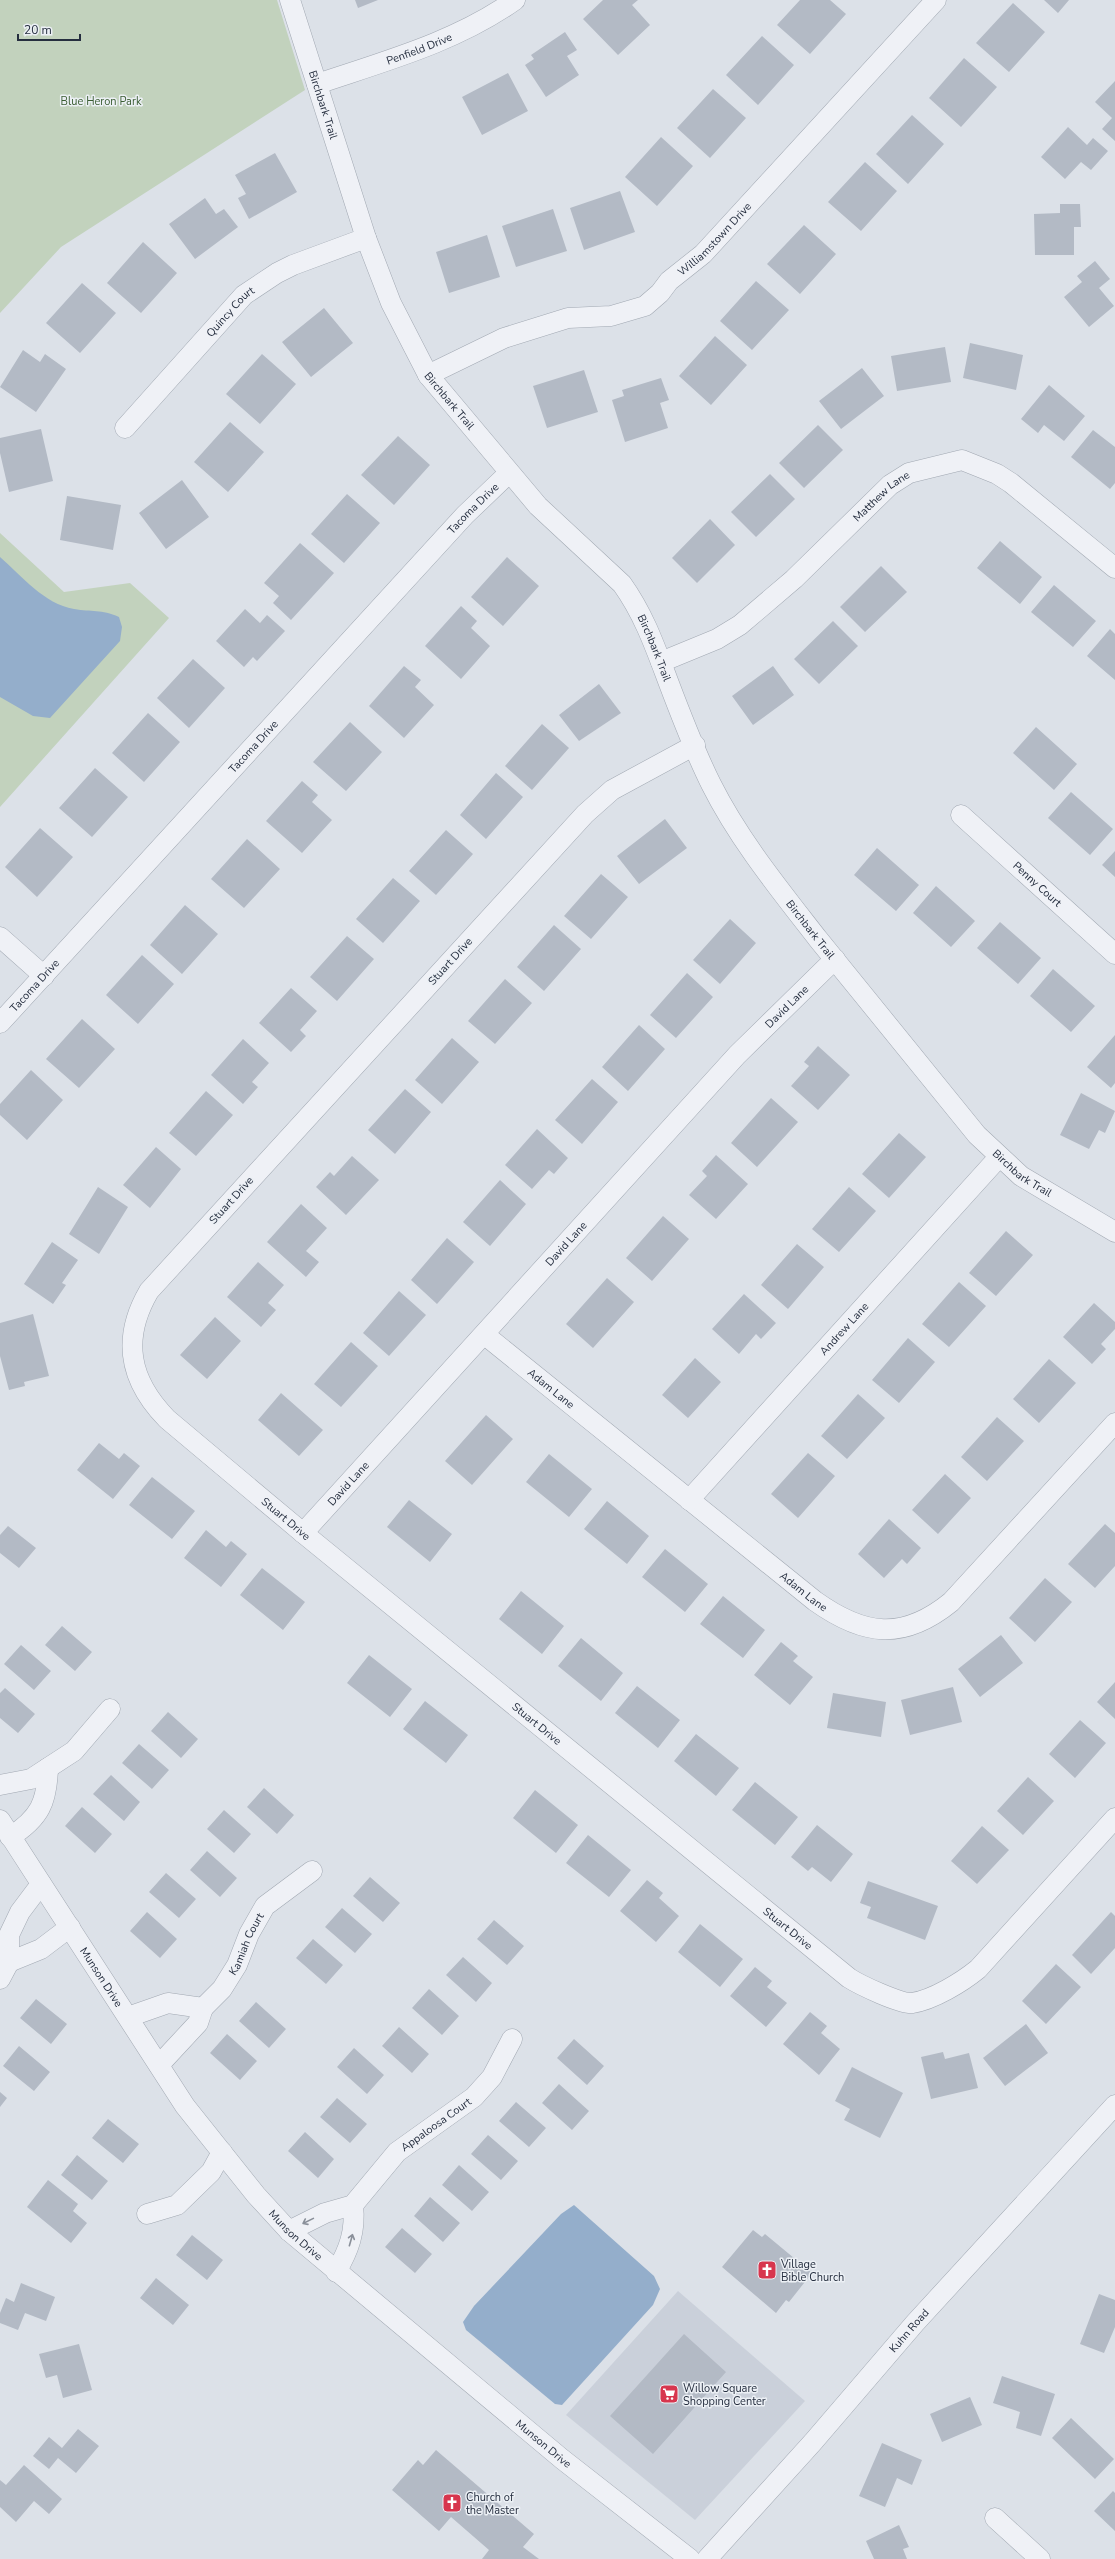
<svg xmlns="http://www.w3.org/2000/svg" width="1115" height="2559" viewBox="0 0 1115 2559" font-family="'Nunito Sans',sans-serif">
<rect width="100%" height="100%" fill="#dce1e8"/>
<path fill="#cad0da" d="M678 2291 805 2401 695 2520 566 2415Z"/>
<path fill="#c2d2bd" d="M0 0H277L305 90 61 247 0 313Z
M0 533 64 592 130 583 169 618 0 807Z"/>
<path fill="#94aecb" d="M0 557C22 576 44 604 74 609 92 612 101 609 119 617L122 627 120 641 50 718 33 716 0 697Z
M574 2205 654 2276 660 2289 653 2305 562 2405 555 2404 466 2330 463 2322 474 2306 561 2214Z"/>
<path fill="#b3bac5" d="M355 0H378L358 8Z
M603 0H638L632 5 650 25 618 55 583 19Z
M800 0H830L846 14 810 54 777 25Z
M1044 0H1069L1058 13Z
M1013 3 1045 32 1009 72 976 43Z
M565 32 577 50 567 56 579 75 546 97 525 65 534 59 531 55Z
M762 36 794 65 758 105 726 75Z
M964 58 997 87 961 127 929 98Z
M508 73 528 111 482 135 462 97Z
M1115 81V141L1102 129 1112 118 1095 102Z
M713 89 746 118 710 158 677 128Z
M912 115 944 144 908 184 876 154Z
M1068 127 1087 145 1093 138 1108 151 1091 170 1081 162 1065 179 1041 157Z
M661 137 693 166 657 206 625 177Z
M275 153 297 192 249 219 238 198 246 194 235 175Z
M865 162 897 191 861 231 828 202Z
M620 191 635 232 584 250 570 208Z
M205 198 216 214 224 209 238 227 195 259 169 224Z
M1060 204H1080L1081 227H1074V255H1035L1034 214 1060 213Z
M553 209 567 251 516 267 502 226Z
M804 225 836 254 800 294 767 264Z
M487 235 500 277 449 293 436 252Z
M143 242 177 273 141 313 107 283Z
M1095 261 1110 279 1099 288 1114 306 1089 327 1064 297 1082 282 1077 276Z
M756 281 789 310 752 350 720 321Z
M82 283 116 313 80 353 46 323Z
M324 308 353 343 311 377 282 342Z
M715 336 747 365 711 405 679 376Z
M970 343 1023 355 1016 390 963 378Z
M945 347 951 382 897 391 891 356Z
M23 350 40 362 45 354 66 369 36 412 0 387Z
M262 354 296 384 260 424 226 394Z
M862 368 884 396 841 429 819 401Z
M584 370 598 412 547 428 533 386Z
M661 378 669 400 660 403 668 428 625 442 612 400 624 396 622 390Z
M1049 385 1085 416 1064 441 1044 425 1038 433 1021 419Z
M230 422 264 452 228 492 194 462Z
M818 425 843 450 804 488 779 463Z
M41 429 53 481 9 492 0 453V438Z
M1093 430 1115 447V483L1110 489 1071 457Z
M398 436 430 465 394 505 361 475Z
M770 474 795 499 756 537 731 512Z
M182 480 209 517 166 549 139 513Z
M347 494 380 523 344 563 311 534Z
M67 496 121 505 113 550 60 540Z
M710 519 735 545 697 583 672 558Z
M1000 541 1042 577 1020 604 977 568Z
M300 543 334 573 291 620 273 603 279 596 264 583Z
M507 557 539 586 503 626 471 597Z
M881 566 907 592 865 632 840 607Z
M1054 585 1096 621 1073 647 1031 612Z
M461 606 477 621 471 628 490 646 461 679 425 646Z
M245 609 260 623 267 615 285 631 257 661 253 657 244 667 216 641Z
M833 621 858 646 819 684 794 659Z
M1110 629 1115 634V680L1087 656Z
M193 659 225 688 189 728 157 698Z
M404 666 421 680 415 687 434 705 404 738 369 706Z
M773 666 794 695 753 725 732 696Z
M599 684 621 713 579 741 559 715Z
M148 713 180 742 144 782 112 753Z
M350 722 382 752 346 791 313 762Z
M542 724 569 748 532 790 505 766Z
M1036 727 1077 764 1054 790 1013 753Z
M95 768 128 797 92 837 59 808Z
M496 773 523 797 486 839 460 815Z
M302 781 318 795 312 802 332 820 302 853 266 821Z
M1071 792 1113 829 1090 855 1048 818Z
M665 819 687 848 639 884 617 856Z
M40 828 73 857 37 897 5 867Z
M446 830 473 854 436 895 409 871Z
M247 839 280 869 244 908 211 879Z
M877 848 919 885 896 911 854 875Z
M1115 851V877L1102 865Z
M601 874 628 897 591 939 564 916Z
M393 878 420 901 383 943 356 919Z
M936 886 975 921 951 947 913 913Z
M185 905 218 934 182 974 150 945Z
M730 919 756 943 720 984 693 960Z
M1000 922 1041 958 1018 984 977 948Z
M554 925 581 949 544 991 517 967Z
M347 936 374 959 337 1001 310 977Z
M142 955 174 984 138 1024 106 995Z
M1053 969 1095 1006 1071 1032 1030 996Z
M687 973 713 997 676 1038 650 1015Z
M505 979 532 1003 495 1044 468 1021Z
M291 988 317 1011 300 1030 306 1036 291 1052 259 1023Z
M82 1019 115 1049 79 1088 46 1059Z
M639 1025 665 1049 628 1091 602 1067Z
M1115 1035V1083L1111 1088 1087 1067Z
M452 1038 479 1062 442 1104 415 1080Z
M243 1039 269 1063 252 1082 258 1087 243 1104 211 1075Z
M818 1046 850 1075 818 1110 791 1086 809 1066 804 1062Z
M31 1070 63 1100 27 1140 0 1115V1104Z
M592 1079 618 1102 582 1144 555 1120Z
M405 1089 431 1112 395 1154 368 1130Z
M206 1091 233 1115 196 1156 169 1133Z
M1081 1093 1115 1111 1105 1133 1099 1130 1089 1149 1060 1135Z
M771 1098 798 1122 757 1167 731 1143Z
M537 1129 568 1158 554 1174 549 1170 532 1189 505 1165Z
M899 1133 926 1157 889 1198 862 1174Z
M156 1147 181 1169 150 1208 123 1185Z
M716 1155 748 1184 716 1219 689 1195 707 1176 702 1171Z
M352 1156 379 1180 346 1215 316 1187 330 1172 334 1176Z
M500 1180 526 1204 490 1246 463 1222Z
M98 1187 128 1207 99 1254 69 1234Z
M849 1187 876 1211 839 1252 812 1229Z
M301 1204 327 1228 306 1251 319 1262 306 1277 267 1242Z
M663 1216 689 1239 652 1281 626 1258Z
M1006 1231 1033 1255 996 1296 969 1273Z
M447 1238 474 1262 437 1304 411 1280Z
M52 1242 78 1260 62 1283 66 1285 53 1304 24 1284Z
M797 1244 824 1267 788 1309 761 1285Z
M258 1262 284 1285 268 1303 276 1310 261 1327 227 1297Z
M607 1278 634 1302 593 1348 566 1324Z
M959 1282 986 1306 949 1347 922 1324Z
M399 1291 426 1315 389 1356 363 1333Z
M744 1294 776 1323 761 1339 756 1334 739 1354 712 1329Z
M1094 1303 1115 1322V1329L1101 1344 1106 1349 1092 1364 1063 1337Z
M33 1314 49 1376 24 1382 25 1386 9 1390 0 1356V1323Z
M215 1317 241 1341 207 1379 180 1355Z
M908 1338 935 1362 899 1403 872 1380Z
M351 1342 378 1366 341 1407 314 1384Z
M695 1358 721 1382 688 1418 662 1395Z
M1049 1359 1076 1383 1039 1423 1013 1399Z
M281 1393 323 1430 299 1456 258 1420Z
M858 1394 885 1418 847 1459 821 1436Z
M486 1415 513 1439 472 1485 445 1461Z
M997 1417 1024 1441 987 1481 961 1457Z
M99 1443 119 1459 124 1453 140 1466 113 1499 77 1470Z
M808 1453 835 1476 798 1518 771 1494Z
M549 1454 592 1489 569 1517 526 1482Z
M945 1474 971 1498 938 1534 912 1510Z
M152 1477 195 1511 172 1539 129 1505Z
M409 1500 452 1534 430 1562 387 1527Z
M607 1501 649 1536 627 1564 584 1529Z
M889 1519 921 1548 907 1564 902 1559 884 1578 858 1554Z
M1105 1524 1115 1533V1566L1095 1588 1068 1564Z
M8 1526 36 1548 19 1568 0 1553V1535Z
M206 1530 226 1547 231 1541 247 1554 221 1587 184 1558Z
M665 1549 708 1584 685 1612 642 1577Z
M262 1568 305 1602 283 1630 240 1595Z
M1045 1578 1072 1602 1035 1642 1009 1618Z
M521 1591 564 1626 542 1654 499 1619Z
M723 1596 765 1630 743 1658 700 1624Z
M62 1626 92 1652 75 1671 45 1645Z
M1001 1635 1023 1663 980 1697 958 1669Z
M581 1638 623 1673 601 1701 558 1666Z
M781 1642 798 1656 793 1661 813 1677 790 1705 754 1675Z
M21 1645 51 1671 34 1690 4 1664Z
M369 1655 412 1689 390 1717 347 1683Z
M1115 1682V1719L1097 1702Z
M637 1686 680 1720 658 1748 615 1713Z
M953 1687 962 1722 910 1735 901 1700Z
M5 1688 35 1714 18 1733 0 1718V1693Z
M833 1693 886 1702 881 1737 827 1728Z
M425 1701 468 1735 446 1763 403 1729Z
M168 1712 198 1739 181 1758 151 1731Z
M1080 1720 1106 1743 1075 1778 1049 1754Z
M696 1734 739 1768 716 1796 674 1761Z
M139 1744 169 1770 152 1789 122 1763Z
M111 1775 140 1802 124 1821 93 1794Z
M1028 1777 1054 1801 1023 1835 997 1811Z
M755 1782 798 1817 775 1845 732 1810Z
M264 1788 294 1815 277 1834 247 1807Z
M535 1790 578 1825 556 1853 513 1818Z
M82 1807 112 1834 95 1853 65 1826Z
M224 1810 251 1834 234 1853 207 1829Z
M817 1825 853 1854 831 1882 812 1867 808 1871 791 1857Z
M982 1826 1009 1850 977 1884 951 1861Z
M588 1835 631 1870 609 1897 566 1863Z
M207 1851 237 1878 220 1897 190 1870Z
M166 1873 196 1899 179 1918 149 1892Z
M370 1877 400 1903 383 1922 353 1896Z
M647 1880 663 1893 659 1898 679 1916 656 1942 620 1911Z
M868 1881 938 1906 925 1940 867 1918 871 1907 860 1903Z
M342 1908 372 1934 355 1953 325 1927Z
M147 1912 177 1939 160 1958 130 1931Z
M1111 1912 1115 1916V1948L1091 1974 1072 1955Z
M494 1920 524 1946 507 1965 477 1939Z
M700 1924 743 1959 720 1987 678 1952Z
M313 1939 343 1965 326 1984 296 1958Z
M463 1957 492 1983 476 2002 446 1975Z
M1056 1964 1081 1987 1046 2024 1022 2001Z
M755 1967 772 1981 767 1987 787 2003 766 2027 730 1996Z
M429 1989 459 2016 442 2035 412 2008Z
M36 1999 67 2024 51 2044 20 2018Z
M256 2002 286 2029 269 2048 239 2021Z
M810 2012 827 2026 821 2033 840 2049 819 2075 783 2044Z
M1026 2024 1048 2053 1005 2086 983 2058Z
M399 2027 429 2054 412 2073 382 2046Z
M227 2034 257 2061 240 2080 210 2053Z
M574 2039 604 2066 587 2085 557 2058Z
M19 2046 50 2072 34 2091 3 2066Z
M354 2048 384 2075 367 2094 337 2067Z
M943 2052 945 2059 969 2053 978 2088 931 2099 921 2057Z
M852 2067 903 2093 880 2138 844 2120 850 2109 835 2101Z
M559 2084 589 2111 572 2130 542 2103Z
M0 2092 7 2098 0 2107Z
M337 2098 367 2124 350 2143 320 2117Z
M516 2102 546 2128 529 2147 499 2121Z
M108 2119 139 2144 123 2163 92 2138Z
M305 2132 334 2159 318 2178 288 2151Z
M488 2135 518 2161 501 2180 471 2154Z
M77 2155 108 2181 92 2200 61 2175Z
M459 2165 489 2192 472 2211 442 2185Z
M48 2180 78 2204 73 2211 87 2223 71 2243 27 2207Z
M430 2197 460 2223 443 2242 414 2216Z
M402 2228 432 2254 415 2273 385 2247Z
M753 2230 762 2237 765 2234 812 2273 789 2302 786 2300 776 2313 722 2267Z
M192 2235 223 2260 207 2280 176 2255Z
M156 2278 189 2305 173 2325 140 2298Z
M21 2283 55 2297 46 2321 25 2313 18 2330 0 2323V2313L6 2298 14 2302Z
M1099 2294 1115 2300V2327L1104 2353 1080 2344Z
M684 2334 726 2372 653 2454 610 2416Z
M79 2344 92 2390 63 2398 57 2375 46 2378 39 2354Z
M1002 2376 1055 2394 1041 2436 1016 2428 1020 2412 993 2403Z
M970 2397 982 2425 942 2442 930 2414Z
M1071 2418 1114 2459 1095 2479 1052 2438Z
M78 2429 99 2446 76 2473 58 2458 49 2469 33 2456 49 2437 62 2448Z
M882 2443 922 2460 912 2485 897 2478 885 2507 859 2496Z
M436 2450 534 2534 523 2547 539 2559H482L489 2550 451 2517 439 2531 392 2490 418 2460 423 2465Z
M24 2465 62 2499 49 2514 34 2501 16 2522 0 2507V2480L6 2485Z
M1113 2491 1115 2493V2531L1094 2511Z
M899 2525 909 2547 903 2549 907 2559H874L866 2541Z"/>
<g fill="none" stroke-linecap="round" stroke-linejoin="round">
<g stroke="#a1a8b2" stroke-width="21">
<g id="minor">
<path id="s1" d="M290 0 366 238 391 303 428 375 538 506 622 584C642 612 653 641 665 673 679 710 693 748 711 784 739 840 780 890 818 939 871 1005 924 1070 977 1135L1021 1176 1115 1232"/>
<path id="s2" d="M317 84C385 61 456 42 515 0"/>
<path id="s3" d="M428 375 504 338 568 318 611 316 645 306 660 293 669 281 703 254 936 0"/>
<path id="s4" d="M125 428 244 295 277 273 293 265 366 238"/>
<path id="s5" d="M661 662 717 639 740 625 794 579 890 485 909 473 962 460 997 474 1011 483 1115 568"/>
<path id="s6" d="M695 745 612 790 585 814 149 1291C121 1339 129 1380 167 1419L303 1533 849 1978C860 1985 900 2004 912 2003 933 2000 962 1982 978 1969L1115 1818"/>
<path id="s7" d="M961 815 1115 954"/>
<path d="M0 937 44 976"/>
<path id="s8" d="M0 1023 465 515 509 473"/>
<path id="s9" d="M485 1335 815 1601C864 1636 903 1641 951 1602L1115 1423"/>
<path id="s10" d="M689 1500 999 1157"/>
<path id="s11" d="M303 1533 737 1055 835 959"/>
<path d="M0 1785 31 1779 74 1751 110 1709"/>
<path id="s12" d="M0 1820 185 2106 256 2195 289 2231 562 2459 690 2559"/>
<path d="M10 1837C40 1818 47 1802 48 1768"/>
<path d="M9 1962 41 1949 70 1927"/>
<path d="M0 1979 9 1962V1935L20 1912 41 1884"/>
<path id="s13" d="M128 2017 168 2003 203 2008 222 1989 237 1965 249 1934 265 1906 312 1871"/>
<path d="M159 2065 198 2023 203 2008"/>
<path d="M147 2214 177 2205 211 2172 222 2152"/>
<path id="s14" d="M289 2231 325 2213 353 2205 397 2152 474 2097 492 2077 512 2039"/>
<path d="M336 2272C349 2250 356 2231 353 2205"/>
<path d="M995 2518 1040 2559"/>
<path id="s15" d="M707 2559 813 2442 915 2323 1115 2105"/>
</g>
</g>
<use href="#minor" stroke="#eff1f6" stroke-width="20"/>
</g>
<defs><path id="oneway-shaft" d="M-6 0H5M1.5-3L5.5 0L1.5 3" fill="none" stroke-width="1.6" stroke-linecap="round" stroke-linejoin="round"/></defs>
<g stroke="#8a909a">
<use href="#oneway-shaft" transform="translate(308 2221) rotate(154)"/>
<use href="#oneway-shaft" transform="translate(351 2240) rotate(-74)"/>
</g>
<defs>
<g id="church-square" transform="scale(1)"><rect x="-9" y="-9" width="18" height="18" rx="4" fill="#d7364e" stroke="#ecf0f5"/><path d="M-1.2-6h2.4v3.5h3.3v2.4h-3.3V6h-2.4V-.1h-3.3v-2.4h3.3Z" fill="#fff"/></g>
<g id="supermarket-square" transform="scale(1)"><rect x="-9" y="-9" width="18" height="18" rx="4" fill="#d7364e" stroke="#ecf0f5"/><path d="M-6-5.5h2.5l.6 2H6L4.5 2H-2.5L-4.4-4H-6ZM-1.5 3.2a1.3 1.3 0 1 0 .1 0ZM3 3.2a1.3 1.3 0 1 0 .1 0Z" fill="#fff"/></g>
</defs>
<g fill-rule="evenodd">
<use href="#church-square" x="767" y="2270"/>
<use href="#supermarket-square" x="669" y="2394"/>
<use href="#church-square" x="452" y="2503"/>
</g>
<g text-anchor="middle" stroke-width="3" stroke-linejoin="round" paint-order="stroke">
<g font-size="11" fill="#252e3f" stroke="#ecf0f5">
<text dy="4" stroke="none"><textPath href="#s2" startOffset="108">Penfield Drive</textPath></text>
<text dy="4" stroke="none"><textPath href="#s1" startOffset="110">Birchbark Trail</textPath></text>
<text dy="4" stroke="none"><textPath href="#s3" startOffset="327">Williamstown Drive</textPath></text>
<text dy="4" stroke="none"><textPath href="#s4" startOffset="157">Quincy Court</textPath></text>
<text dy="4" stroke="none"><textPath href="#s1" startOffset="434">Birchbark Trail</textPath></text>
<text dy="4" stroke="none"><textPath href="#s5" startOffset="279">Matthew Lane</textPath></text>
<text dy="4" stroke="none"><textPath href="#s8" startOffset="699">Tacoma Drive</textPath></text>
<text dy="4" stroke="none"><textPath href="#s1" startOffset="758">Birchbark Trail</textPath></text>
<text dy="4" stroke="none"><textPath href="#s8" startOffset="375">Tacoma Drive</textPath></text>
<text dy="4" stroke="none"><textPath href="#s7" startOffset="103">Penny Court</textPath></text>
<text dy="4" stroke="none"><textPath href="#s1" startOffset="1082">Birchbark Trail</textPath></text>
<text transform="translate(450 961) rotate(-48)" y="4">Stuart Drive</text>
<text dy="4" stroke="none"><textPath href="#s8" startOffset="51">Tacoma Drive</textPath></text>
<text dy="4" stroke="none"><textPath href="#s11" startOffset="715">David Lane</textPath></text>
<text dy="4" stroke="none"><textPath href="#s1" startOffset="1406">Birchbark Trail</textPath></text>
<text transform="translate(231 1200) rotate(-48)" y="4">Stuart Drive</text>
<text dy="4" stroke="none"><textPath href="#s11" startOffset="391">David Lane</textPath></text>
<text dy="4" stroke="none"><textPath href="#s10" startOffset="231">Andrew Lane</textPath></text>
<text dy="4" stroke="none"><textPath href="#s9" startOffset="85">Adam Lane</textPath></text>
<text dy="4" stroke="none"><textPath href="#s11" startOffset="67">David Lane</textPath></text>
<text dy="4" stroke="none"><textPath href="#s6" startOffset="1073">Stuart Drive</textPath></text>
<text dy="4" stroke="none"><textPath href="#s9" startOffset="409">Adam Lane</textPath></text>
<text dy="4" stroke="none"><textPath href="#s6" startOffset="1397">Stuart Drive</textPath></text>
<text dy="4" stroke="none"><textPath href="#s6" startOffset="1721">Stuart Drive</textPath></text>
<text dy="4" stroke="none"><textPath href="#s13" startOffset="156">Kamiah Court</textPath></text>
<text dy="4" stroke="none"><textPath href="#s12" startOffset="187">Munson Drive</textPath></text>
<text dy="4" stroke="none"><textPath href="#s14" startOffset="186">Appaloosa Court</textPath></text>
<text dy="4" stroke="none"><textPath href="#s12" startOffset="511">Munson Drive</textPath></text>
<text dy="4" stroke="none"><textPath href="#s15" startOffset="305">Kuhn Road</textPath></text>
<text dy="4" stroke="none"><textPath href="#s12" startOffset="835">Munson Drive</textPath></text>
</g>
<g font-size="11" fill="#395c31" stroke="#ecf0f5">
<text x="101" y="105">Blue Heron Park</text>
</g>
<g font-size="11" fill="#252e3f" stroke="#ecf0f5" text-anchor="start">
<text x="781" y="2268">Village<tspan x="781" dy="13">Bible Church</tspan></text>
<text x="683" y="2392">Willow Square<tspan x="683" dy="13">Shopping Center</tspan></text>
<text x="466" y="2501">Church of<tspan x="466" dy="13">the Master</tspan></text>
</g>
</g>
<path d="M18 34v6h62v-6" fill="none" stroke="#252e3f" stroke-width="2"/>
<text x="24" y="34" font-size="12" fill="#252e3f" stroke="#ecf0f5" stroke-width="3" paint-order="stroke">20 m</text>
</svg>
